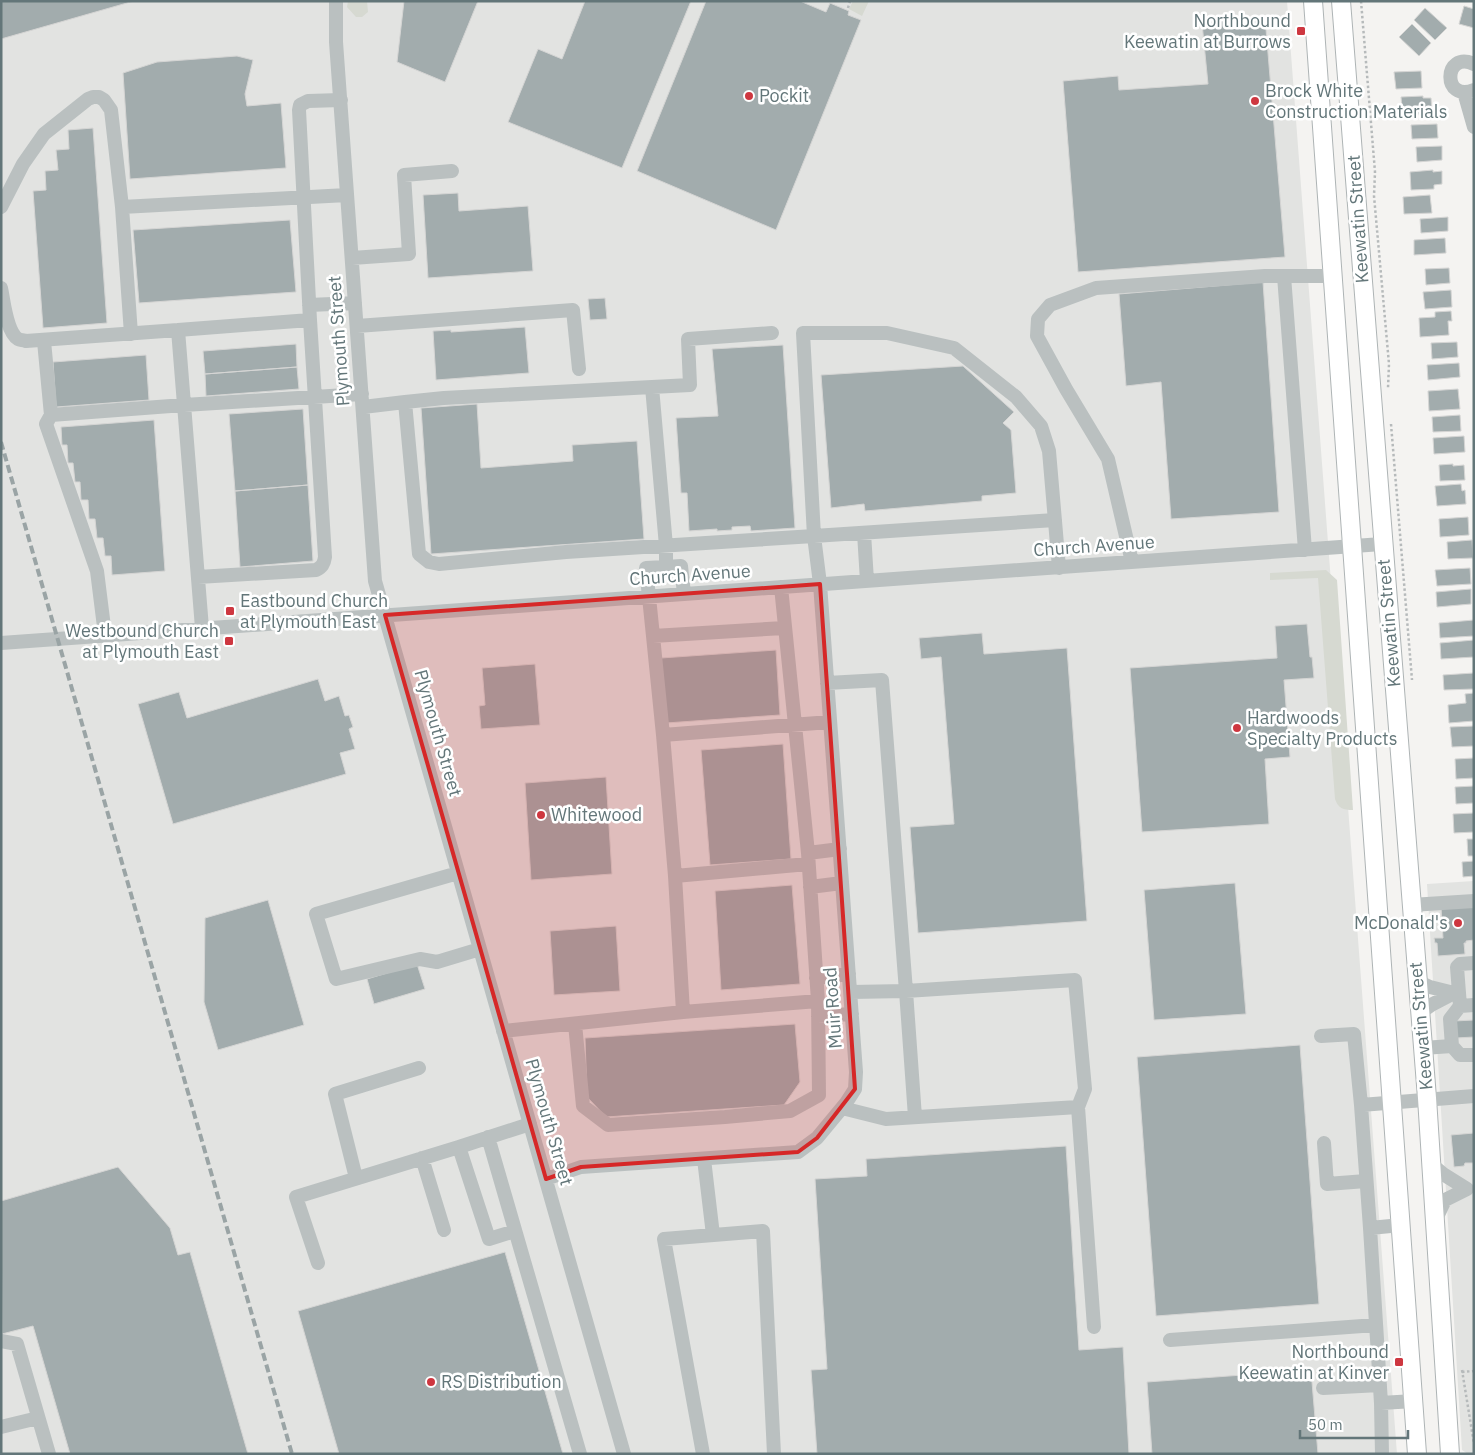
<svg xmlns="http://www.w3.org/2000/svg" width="1475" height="1455" viewBox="0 0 1475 1455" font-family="'IBM Plex Sans',sans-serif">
<rect width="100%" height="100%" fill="#f4f3f1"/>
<path fill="#e2e3e1" d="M1 1H1287L1397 1454H1Z
M1474 881V1454H1468L1462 1450 1427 884Z"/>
<path fill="#d6d9d1" d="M348 1H367L368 12 362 17H356L347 7Z
M853 1H869L862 16 849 9Z
M1326 570 1337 580 1353 810C1343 810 1338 808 1335 799L1318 578 1270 580V573Z"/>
<path fill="#a2acad" stroke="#d5d5d4" d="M1 1H134L1 39Z
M404 1H478L445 82 397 62Z
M585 1H691L622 168 508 122 538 49 562 59Z
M706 1H800L826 12 830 3 849 11 848 15 861 20 776 230 637 171Z
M1464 6 1474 9V28L1459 24Z
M1425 8 1447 28 1435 40 1414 20Z
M1265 17 1285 257 1078 272 1063 81 1118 76 1119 90 1208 84 1202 23Z
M1412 24 1431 43 1419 56 1399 37Z
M237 56 253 60 245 94 247 106 281 103 286 168 130 179 123 73 157 62Z
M1421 71 1422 88 1396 89 1394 72Z
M1423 96V98H1431L1432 113 1403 117 1401 97Z
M1437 124 1438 138 1412 139 1411 125Z
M93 128 107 323 43 328 33 191 46 190 45 171 58 170 56 150 69 149 68 130Z
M1442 146V160L1417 162 1416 147Z
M1433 170V172L1442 171V184L1434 185V189L1411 190 1410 172Z
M458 193 459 211 528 206 533 271 428 278 423 195Z
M1430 195 1432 213 1404 214 1403 197Z
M1448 217V231L1421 233 1420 219Z
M290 220 296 292 139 303 133 230Z
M1445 238 1446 253 1414 255V240Z
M1449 268 1450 283 1426 285 1425 269Z
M1263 282 1279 512 1171 519 1161 382 1126 386 1119 294Z
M1451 290 1452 307 1425 309 1423 292Z
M605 298 607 319 590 320 588 299Z
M1451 311 1452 321H1448L1449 335 1420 337 1419 318 1435 317V312Z
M525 327 529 373 436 380 433 331 451 330V332Z
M1457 342 1458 357 1432 359 1431 343Z
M296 344 297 367 205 374 203 351Z
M783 345 795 528 751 531 750 526 732 527V530L717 531V529L689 531 687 493H681L676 418 718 416 712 349Z
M146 355 149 400 56 407 53 362Z
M1459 363 1460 377 1428 380 1427 365Z
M963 366 1014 412 1003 423 1011 430 1016 493 982 496V501L865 511 864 504 831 508 821 375Z
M297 367 299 389 206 396 205 374Z
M1458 389 1460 409 1429 411 1428 391Z
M477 404 481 468 573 461 572 445 637 441 644 539 431 554 421 408Z
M303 409 308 485 235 491 229 414Z
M1460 415 1461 431 1433 432 1432 417Z
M154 420 165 571 112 575 111 556H105L103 538H97L95 519H89L88 500H81L80 482H75L73 463H68L67 445H62L61 427Z
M1464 436 1465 452 1434 454 1433 438Z
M1453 464V466L1464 465 1465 480 1440 481 1439 465Z
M1461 484 1462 491 1465 490 1466 504 1437 506 1435 486Z
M308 485 313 561 240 567 235 491Z
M1468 517 1469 535 1440 537 1439 519Z
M1472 540 1473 558 1448 559 1447 542Z
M1470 568 1471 584 1437 586 1435 570Z
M1471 589V604L1437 607 1436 592Z
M1474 620V636L1440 638 1439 623Z
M1307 624 1310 657H1312L1314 678 1284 680 1290 757 1265 759 1269 824 1142 832 1130 668 1277 658 1275 626Z
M982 633 984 654 1067 648 1087 921 918 933 910 827 954 824 941 657 921 659 919 638Z
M1474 640V657L1441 659 1440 643Z
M776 650 780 715 666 723 661 658Z
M535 664 540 725 481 729 479 706 485 705 482 668Z
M1474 673V689L1444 690 1443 675Z
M318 679 325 701 339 696 345 716 349 715 353 727 349 729 355 749 340 753 346 774 173 824 138 704 179 692 187 718Z
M1474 693V721L1449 723 1448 705 1466 703 1465 694Z
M1474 726V746L1452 747 1450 727Z
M783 744 791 859 710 865 701 750Z
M1474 758V778L1456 779 1455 759Z
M606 777 612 874 531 880 525 783Z
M1474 786V803L1456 804 1455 787Z
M1474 813V832L1454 833 1453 814Z
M1467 839H1474V856H1468Z
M1474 861V876L1463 877 1462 862Z
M1235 883 1246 1014 1154 1020 1144 890Z
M792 885 800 984 721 990 715 891Z
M268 900 304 1025 218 1050 204 1002 205 918Z
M1474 904V940L1466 941V943H1464L1465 954 1438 956 1437 943H1435L1434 938H1443L1441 907Z
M616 926 620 991 554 995 550 931Z
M417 964 425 989 374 1004 367 979Z
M1474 1020V1037L1456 1038 1454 1021Z
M795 1024 800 1082 784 1105 606 1117 587 1097 585 1038Z
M1300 1045 1319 1304 1156 1316 1137 1057Z
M1474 1133V1163H1465L1464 1166 1454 1167 1451 1135Z
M1066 1146 1079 1350 1123 1347 1129 1454H817L811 1370 827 1369 815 1179 867 1176 866 1159Z
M118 1167 170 1228 178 1255 190 1252 248 1454H70L33 1326 2 1334 1 1201Z
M505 1252 563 1454H339L298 1311Z
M1311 1370 1318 1454H1152L1147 1382Z"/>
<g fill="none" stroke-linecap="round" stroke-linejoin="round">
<g stroke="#aeb4b5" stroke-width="20">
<path id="major" d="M1313 1 1417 1454
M1341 1 1427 1098 1450 1454"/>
</g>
<path stroke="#b6babb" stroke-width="2.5" stroke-dasharray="2.5 2.5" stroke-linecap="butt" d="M1361 1 1375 172 1374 196 1389 364 1388 388
M848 8 850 1
M1391 424 1412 680
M1462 1370 1474 1444
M1462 1372 1474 1371"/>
<path stroke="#bac0c0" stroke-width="14" d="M336 1V42L375 581 624 1454
M1474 64C1443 50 1442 103 1474 90
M1464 92 1474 127
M1 207 23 164 44 134 88 99 93 97H99L104 100 111 110 122 207 347 195
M122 207 131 334
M352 258 409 254 404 175 452 171
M1284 276 1305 550
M1 288C4 301 6 331 18 339 20 340 23 340 26 341L178 330
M309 305 355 303
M357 326 573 310 579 369
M44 341 51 415
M652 387 690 385 688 339 772 333
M405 402 444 398 652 387 666 546V567L681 566 684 594
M363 407 405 402 419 554 429 562 439 564 566 552 814 536 820 584 856 1072 855 1089 846 1103 817 1138 798 1152 581 1167 546 1179
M1055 520 814 536 803 333H887L954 348 1016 397 1041 426 1049 451 1059 568
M864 533 867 581
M1132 562 1108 459 1066 389 1037 336 1038 319 1050 305 1096 288 1265 276H1334
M666 567 646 568 653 636 784 628
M198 577 316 570C322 567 324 564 325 557L310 320
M202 628 178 330 310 320 299 110 300 105 308 101 341 100
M105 635 97 571 46 424 51 415 184 405 362 394
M653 636 663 735 830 722
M1 643 1382 544
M827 683 882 680 906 991 851 992
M663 735 675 876 808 864
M808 853 840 849
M458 873 316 914 336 979 420 959 437 962 480 949
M675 876 683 1012
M810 887 842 883
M1411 905 1474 901
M1474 963 1460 964 1457 967 1460 1006 1450 1019 1452 1046 1460 1055H1474
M816 978 849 974
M1417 981 1430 987 1454 993 1431 1005 1420 1013
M1460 1006 1474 1005
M818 1016 852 1014
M575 1024 583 1106 608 1125 725 1117 790 1111 819 1095 818 1001 808 853 781 587
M503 1031 683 1012 818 1001
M1321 1036 1354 1034 1361 1105
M1423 1048 1452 1046
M1078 1107 1094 1327
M842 1108 886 1119 1078 1107 1085 1089 1075 980 906 991 915 1117
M488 1137 580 1454
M1324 1143 1327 1184 1366 1181
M422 1158 444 1230
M704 1159 713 1235
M1431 1164 1443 1174 1467 1189 1445 1200 1435 1221
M356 1178 335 1094 419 1068
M1401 1225 1370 1228 1361 1105 1474 1096
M1370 1228 1381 1403 1414 1401
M515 1231 489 1239 459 1147 530 1124
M318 1263 296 1197 459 1147
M1170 1340 1376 1325
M1 1341 17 1344 49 1454
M1323 1388 1380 1385
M1381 1403 1382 1454
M1 1427 38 1418
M703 1454 664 1239 763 1231 774 1454"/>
<use href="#major" stroke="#fff" stroke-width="18"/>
<path stroke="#9aa4a5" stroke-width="4" stroke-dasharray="8 4" stroke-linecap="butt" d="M1 442 292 1454"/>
</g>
<path fill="#d62828" fill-opacity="0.2" stroke="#d62828" stroke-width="4" stroke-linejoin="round" d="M820 584 855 1089 817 1138 798 1152 581 1167 546 1179 385 615Z"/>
<g fill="#ce3740" stroke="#fff" stroke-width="2">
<rect x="1296" y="26" width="10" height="10" rx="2.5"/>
<circle cx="749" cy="96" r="5"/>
<circle cx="1255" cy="101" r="5"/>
<rect x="225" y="606" width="10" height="10" rx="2.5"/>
<rect x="224" y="636" width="10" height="10" rx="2.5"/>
<circle cx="1237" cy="728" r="5"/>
<circle cx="541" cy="815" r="5"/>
<circle cx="1458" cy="923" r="5"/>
<rect x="1394" y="1357" width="10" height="10" rx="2.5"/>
<circle cx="431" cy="1382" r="5"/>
</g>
<g text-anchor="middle" stroke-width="5" stroke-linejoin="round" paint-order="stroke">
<g font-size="18" fill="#637679" stroke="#fff" text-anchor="start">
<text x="1291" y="27" text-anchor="end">Northbound<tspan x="1291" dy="21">Keewatin at Burrows</tspan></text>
<text x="1265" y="97">Brock White<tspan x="1265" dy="21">Construction Materials</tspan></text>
<text x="759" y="102">Pockit</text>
<text x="240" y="607">Eastbound Church<tspan x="240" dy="21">at Plymouth East</tspan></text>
<text x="219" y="637" text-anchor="end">Westbound Church<tspan x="219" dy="21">at Plymouth East</tspan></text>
<text x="1247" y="724">Hardwoods<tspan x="1247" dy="21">Specialty Products</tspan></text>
<text x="551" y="821">Whitewood</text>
<text x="1448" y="929" text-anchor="end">McDonald's</text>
<text x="1389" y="1358" text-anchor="end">Northbound<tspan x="1389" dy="21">Keewatin at Kinver</tspan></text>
<text x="441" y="1388">RS Distribution</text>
</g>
<g font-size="18" fill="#637679" stroke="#fff">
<text transform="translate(1358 219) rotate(-94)" y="6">Keewatin Street</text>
<text transform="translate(339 341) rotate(-94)" y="6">Plymouth Street</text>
<text transform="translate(1094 546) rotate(-4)" y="6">Church Avenue</text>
<text transform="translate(690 575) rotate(-4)" y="6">Church Avenue</text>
<text transform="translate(1389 623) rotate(-95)" y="6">Keewatin Street</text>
<text transform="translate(438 733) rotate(74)" y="6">Plymouth Street</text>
<text transform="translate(833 1008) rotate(-94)" y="6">Muir Road</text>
<text transform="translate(1421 1026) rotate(-95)" y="6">Keewatin Street</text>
<text transform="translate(549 1122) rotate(74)" y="6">Plymouth Street</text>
</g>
</g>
<rect width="1475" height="1455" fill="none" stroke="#637679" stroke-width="5"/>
<path d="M1300 1430v8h108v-8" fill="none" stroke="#637679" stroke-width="2.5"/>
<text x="1308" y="1430" font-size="15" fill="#637679" stroke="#ffffff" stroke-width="4" paint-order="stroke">50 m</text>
</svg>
